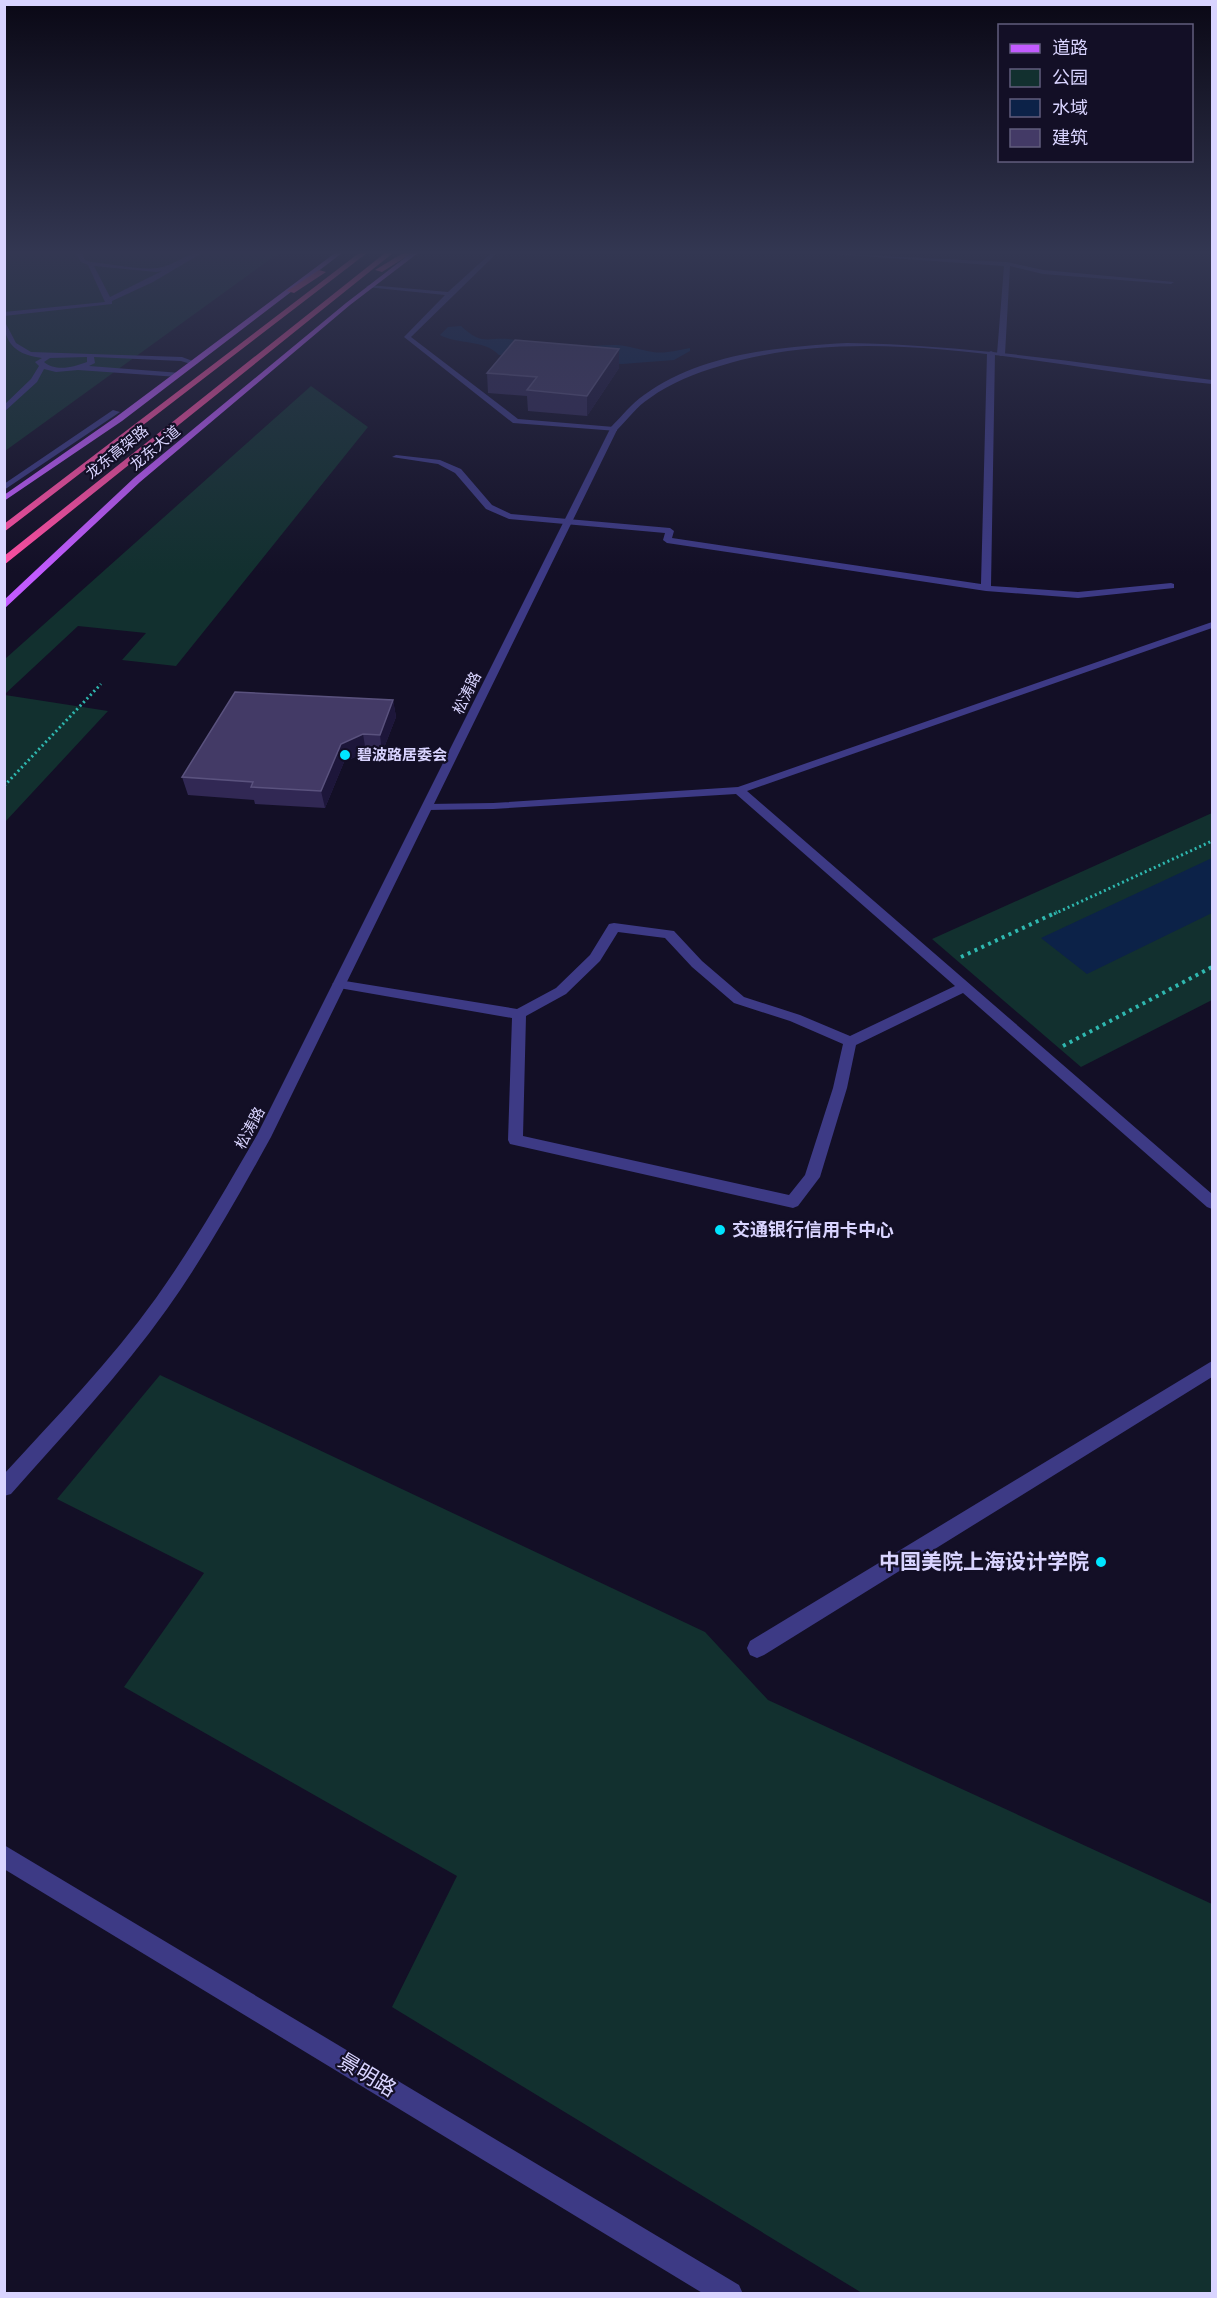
<svg xmlns="http://www.w3.org/2000/svg" width="1217" height="2298" viewBox="0 0 1217 2298" font-family="'Sofia Sans Condensed','Noto Sans SC',sans-serif">
<rect width="100%" height="100%" fill="#130f26"/>
<path fill="#12302f" d="M5 253H279L5 451Z
M311 386 368 427 176 666 122 660 146 633 78 626 5 694V659Z
M5 695 108 711 5 822H4Z
M1212 813V1000L1081 1067 932 939Z
M160 1375 705 1632 768 1700 1212 1904V2293H862L392 2007 457 1876 124 1687 204 1573 57 1499Z"/>
<path fill="#0c2248" d="M461 326C484 348 489 335 516 340 524 341 531 345 538 347 564 351 591 344 617 345 630 346 641 350 653 352 666 354 677 350 690 348V351L674 360 622 364 499 355C484 339 458 345 440 335L448 327Z
M1212 858V913L1087 974 1041 938Z"/>
<g fill="none" stroke-linecap="round" stroke-linejoin="round">
<path stroke="#2fb8b0" stroke-width="3" stroke-dasharray="2 3" stroke-linecap="butt" d="M4 786 101 684
M1054 914 1212 841"/>
<path stroke="#2fb8b0" stroke-width="4" stroke-dasharray="3 4.5" stroke-linecap="butt" d="M961 957 1057 912
M1063 1046 1212 967"/>
<path fill="#3d3a85" fill-rule="evenodd" d="M76 253H82L85 260 91 262C112 264 137 270 158 268 174 266 187 252 202 253L153 282 112 301V304L4 316V312L105 302 88 265 81 262ZM94 266 156 272 162 271 110 297Z
M491 253H497L411 337 518 419 614 427H617V431L513 423 404 337 445 295 366 287 369 285 448 292Z
M820 253 1007 262 1043 270 1174 282 1171 284 1043 274 1010 266 1005 354 1001 356 997 354 1004 266Z
M4 320 16 343 31 352 182 357 198 363 194 365 181 361 94 357 95 363 89 366 181 373 178 377 78 370 56 372 44 369 37 382 4 412V405L31 379 39 366 35 362 42 358C18 355 4 345 4 320ZM87 357V362C74 367 56 372 44 362L50 358Z
M991 351 995 353 991 586 1078 592 1171 583 1174 584V588L1078 598 986 591 667 543 663 540 665 533 509 519 486 509 455 473 438 464 392 457 396 455 440 460 461 469 492 505 511 514 670 528 674 531 672 538 981 584 987 353Z
M113 410 120 412 4 490V484Z
M1212 622V628L747 791 1212 1194V1209L1207 1207 963 993 856 1045 847 1088 820 1177 798 1206 793 1208 510 1144 508 1140 512 1018 339 988 332 984 339 980 517 1009 556 988 590 955 609 924 614 923 674 931 702 961 744 997 800 1015 850 1036 955 986 736 794 493 809 428 810 422 807 428 804 493 803 738 787ZM618 932 665 938 692 967 734 1003 790 1021 843 1044 833 1088 805 1175 789 1195 523 1136 526 1016 566 994 600 961Z
M1212 1361V1377L764 1655 757 1658 750 1655 747 1648 750 1641Z"/>
<path fill="#3d3a85" fill-rule="evenodd" d="M847 343C970 345 1091 364 1212 380V384C1055 370 875 318 720 366 696 373 670 383 650 398 637 406 628 419 617 430L271 1137C239 1195 206 1254 167 1309 120 1375 64 1434 11 1494L4 1496V1474C56 1417 111 1361 156 1298 193 1246 225 1190 257 1135L611 427C622 416 631 404 644 395 702 353 779 347 847 343Z
M4 1845 739 2285 743 2294H704L4 1869Z"/>
<path fill="#c25bff" fill-rule="evenodd" d="M335 253H342L122 421 4 501V495L116 417Z
M411 253H418L350 305 140 482 4 609V600L134 478 346 303Z"/>
<path fill="#ff4fa3" fill-rule="evenodd" d="M359 253H367L4 532V524Z
M385 253H393L4 565V556Z
M403 253H412L382 272 375 270Z
M319 270 326 272 294 293 287 291Z"/>
</g>
<path fill="#312854" d="M619 368 587 416 528 411 527 396 488 393 487 373Z
M393 700 396 717 382 753 366 752 344 762 325 808 255 804 254 800 188 795 182 777Z"/>
<path fill="#1d163a" d="M619 349V368L587 416V396Z
M393 700 396 717 382 753 380 735Z
M363 734 366 752 344 762 325 808 321 791 341 744Z"/>
<path fill="#433a66" stroke="#5a527e" stroke-width="1.5" d="M515 340 619 349 587 396 527 390 537 377 487 373Z
M235 692 393 700 380 735 363 734 341 744 321 791 251 787 253 782 182 777Z"/>
<linearGradient id="sky" x2="0" y2="1"><stop stop-color="#0a0815"/><stop offset="0.44" stop-color="#333752"/><stop offset="1" stop-color="#333752" stop-opacity="0"/></linearGradient>
<rect width="1217" height="574" fill="url(#sky)"/>
<g fill="#00e5ff" stroke="#130f26" stroke-width="2">
<circle cx="345" cy="755" r="6"/>
<circle cx="720" cy="1230" r="6"/>
<circle cx="1101" cy="1562" r="6"/>
</g>
<g text-anchor="middle" stroke-width="4.5" stroke-linejoin="round" paint-order="stroke">
<g font-size="15" fill="#d9d4ff" stroke="#130f26">
<text transform="translate(155 448) rotate(-40)" y="5">龙东大道</text>
<text transform="translate(117 452) rotate(-39)" y="5">龙东高架路</text>
<text transform="translate(467 693) rotate(-64)" y="5">松涛路</text>
<text transform="translate(250 1128) rotate(-62)" y="5">松涛路</text>
</g>
<g font-size="15" font-weight="bold" fill="#d9d4ff" stroke="#130f26" text-anchor="start">
<text x="357" y="760">碧波路居委会</text>
</g>
<g font-size="18" font-weight="bold" fill="#d9d4ff" stroke="#130f26" text-anchor="start">
<text x="732" y="1236">交通银行信用卡中心</text>
</g>
<g font-size="21" font-weight="bold" fill="#d9d4ff" stroke="#130f26" text-anchor="end">
<text x="1089" y="1569">中国美院上海设计学院</text>
</g>
<g font-size="21" fill="#d9d4ff" stroke="#130f26">
<text transform="translate(367 2075) rotate(31)" y="7">景明路</text>
</g>
</g>
<rect width="1217" height="2298" fill="none" stroke="#d9d4ff" stroke-width="12"/>
<rect x="998" y="24" width="195" height="138" fill="#130f26" stroke="#625e7d" stroke-width="1.5"/>
<rect x="1010" y="44" width="30" height="9" fill="#c25bff" stroke="#625e7d" stroke-width="1.5"/>
<text x="1052" y="54" font-size="18" fill="#d9d4ff">道路</text>
<rect x="1010" y="69" width="30" height="18" fill="#12302f" stroke="#625e7d" stroke-width="1.5"/>
<text x="1052" y="84" font-size="18" fill="#d9d4ff">公园</text>
<rect x="1010" y="99" width="30" height="18" fill="#0c2248" stroke="#625e7d" stroke-width="1.5"/>
<text x="1052" y="114" font-size="18" fill="#d9d4ff">水域</text>
<rect x="1010" y="129" width="30" height="18" fill="#433a66" stroke="#625e7d" stroke-width="1.5"/>
<text x="1052" y="144" font-size="18" fill="#d9d4ff">建筑</text>
</svg>
